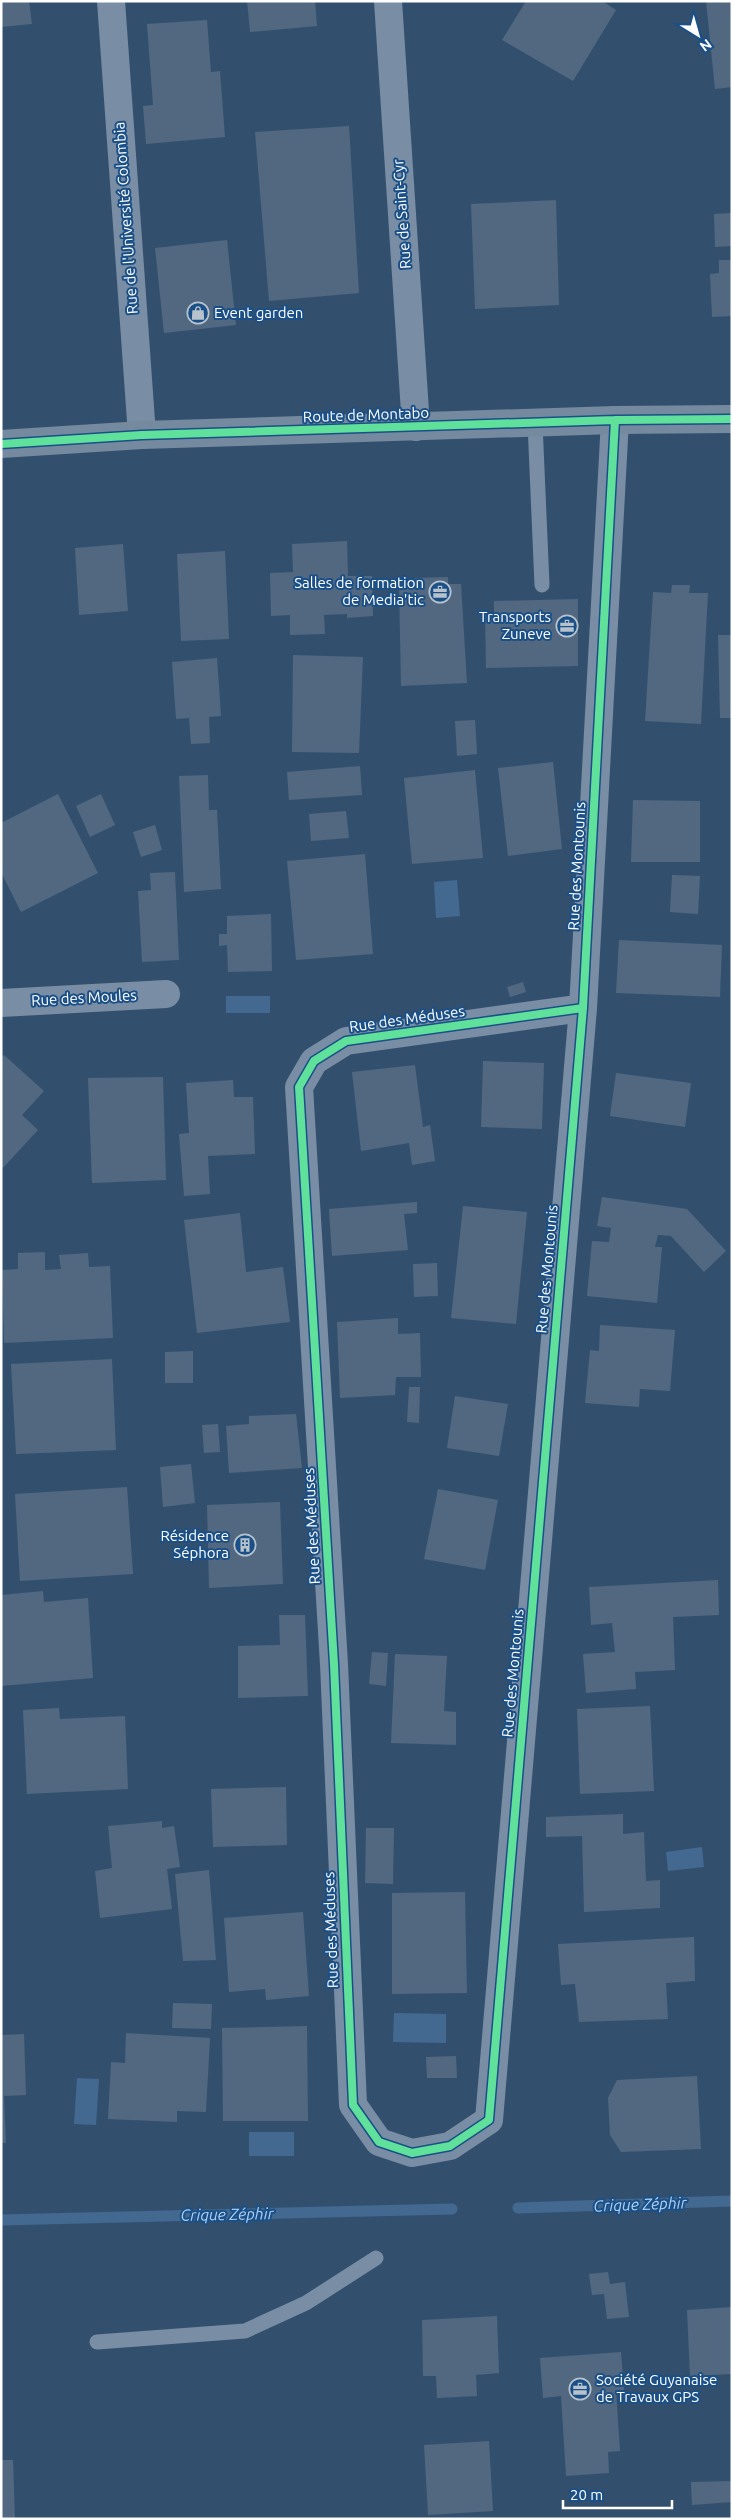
<svg xmlns="http://www.w3.org/2000/svg" width="733" height="2520" viewBox="0 0 733 2520" font-family="Ubuntu,sans-serif">
<rect width="100%" height="100%" fill="#32506e"/>
<path fill="#436991" d="M457 880 460 916 436 918 434 882Z
M226 996H270V1013H226Z
M702 1847 704 1867 668 1871 666 1852Z
M394 2013 446 2014V2043L393 2042Z
M77 2078 99 2079 96 2125 74 2124Z
M249 2132H294V2156H249Z"/>
<g fill="none" stroke-linecap="round" stroke-linejoin="round">
<path stroke="#436991" stroke-width="11" d="M518 2208 732 2201
M1 2220 452 2209"/>
</g>
<path fill="#516880" d="M1 1H29L32 24 1 27Z
M247 1H315L317 26 250 32Z
M526 1H602L616 10 573 81 502 40Z
M706 1H732V87L715 89Z
M207 20 211 72 220 71 225 137 146 144 143 106 153 105 147 24Z
M349 126 359 293 269 301 255 132Z
M556 200 559 305 475 309 471 204Z
M732 213V246L715 247 714 214Z
M227 240 236 325 164 333 155 248Z
M719 260H732V316L712 317 710 274 719 273Z
M347 541 348 576H372L373 616 347 618V614L324 615 325 634 290 635V615L271 616 270 573 293 572 292 544Z
M123 544 128 611 79 615 75 548Z
M225 551 229 639 181 641 177 554Z
M448 577V584H461L467 683 401 686 399 586H415V578Z
M672 585H690L689 593H708L701 724 645 721 653 592 671 593Z
M578 599V666L486 668 485 614H494V601Z
M718 635H732V718H720Z
M293 655 363 657 359 753 292 752Z
M217 658 221 716 209 717 210 743 191 744 189 718 176 719 172 662Z
M475 720 477 754 457 756 455 721Z
M553 762 562 849 508 856 498 768Z
M360 766 362 795 289 800 287 772Z
M475 770 483 858 412 864 404 778Z
M208 775 209 810H217L221 889 184 892 179 776Z
M58 794 98 873 21 912 1 872V823Z
M101 794 115 825 90 837 76 806Z
M633 800 700 801V862H631Z
M346 811 349 838 311 841 309 814Z
M155 825 162 850 141 857 133 832Z
M365 854 373 954 296 960 287 861Z
M175 872 179 960 142 962 138 891 151 890 150 873Z
M672 875 700 876 698 914 670 912Z
M271 914 272 971 228 972 227 945 219 946V934H227V916Z
M619 940 722 945 720 997 616 993Z
M523 982 526 992 510 997 507 987Z
M4 1055 44 1091 22 1115 38 1130 1 1170V1058Z
M483 1061 544 1063 542 1129 481 1127Z
M415 1065 423 1127 430 1125 435 1161 412 1165 409 1143 361 1151 352 1072Z
M616 1073 691 1083 685 1127 610 1116Z
M163 1077 166 1180 92 1183 88 1078Z
M233 1080 234 1097H253L255 1154 208 1156 210 1194 184 1196 179 1134 189 1133 186 1083Z
M602 1197 687 1209 726 1251 704 1272 671 1236 658 1235 655 1247H662L657 1303 587 1296 592 1241 609 1242 611 1228 597 1226Z
M417 1202V1213L404 1214 408 1250 332 1256 329 1209Z
M463 1206 527 1212 516 1324 451 1318Z
M240 1213 246 1272 283 1267 290 1322 197 1333 184 1220Z
M45 1252V1270L61 1269 59 1255 88 1253 89 1267 110 1266 113 1338 4 1343 2 1270 18 1269V1253Z
M437 1263 438 1296 414 1297 413 1264Z
M398 1318V1334L420 1333 421 1377H396L395 1395 340 1398 337 1322Z
M600 1325 675 1330 670 1391 640 1389 639 1407 585 1403 590 1350 599 1351Z
M193 1351V1383H165V1352Z
M112 1359 116 1450 16 1454 11 1364Z
M409 1387H420L419 1423 407 1422Z
M455 1396 508 1404 499 1456 447 1448Z
M296 1414 302 1468 229 1473 226 1426 249 1424V1416Z
M218 1424 220 1452 204 1453 202 1425Z
M191 1464 195 1503 163 1507 160 1467Z
M127 1487 133 1574 20 1581 15 1494Z
M438 1489 498 1500 485 1570 424 1559Z
M280 1502 283 1584 209 1588 207 1505Z
M718 1580 719 1615 673 1617 675 1670 635 1672 636 1689 586 1693 583 1654 615 1652 612 1623 591 1625 589 1587Z
M43 1591 44 1602 88 1598 93 1678 1 1686V1595Z
M279 1615H305L308 1696 238 1698V1646L280 1645Z
M372 1652 388 1653 386 1686 369 1684Z
M395 1654 447 1656 444 1711 456 1712V1745L391 1743Z
M650 1706 654 1791 580 1794 577 1709Z
M59 1708 60 1719 125 1716 128 1789 27 1794 23 1710Z
M286 1787 287 1845 213 1847 211 1789Z
M623 1814V1834L644 1832 646 1881 660 1880V1908L584 1912 582 1836 546 1837V1817Z
M162 1821V1828L174 1826 180 1867 167 1869 172 1909 100 1918 95 1871 112 1868 108 1826Z
M366 1828H394L393 1884 365 1883Z
M209 1870 216 1960 183 1961 175 1874Z
M465 1892 467 1993 392 1994V1893Z
M303 1912 309 1996 266 2000 265 1989 229 1992 224 1918Z
M694 1937 695 1981 666 1983 668 2019 579 2022 575 1984 561 1985 558 1944Z
M173 2003 212 2004 211 2029 172 2028Z
M307 2026 308 2121H223L222 2028Z
M126 2033 210 2038 206 2112 177 2111V2122L108 2119 111 2062 125 2063Z
M24 2034 26 2095 4 2096 6 2143H1V2035Z
M456 2056 457 2078H427L426 2057Z
M697 2076 701 2149 621 2152 610 2135 608 2098 617 2080Z
M608 2272 610 2284 625 2282 629 2317 607 2319 604 2294 592 2295 589 2274Z
M732 2307V2374L690 2376 687 2310Z
M497 2316 499 2373 476 2375 477 2396 437 2398 436 2376H423L422 2320Z
M621 2352 624 2390H616L620 2451 608 2452 609 2473 566 2476 561 2396 543 2398 540 2358Z
M489 2441 493 2511 428 2515 424 2445Z
M1 2460H13L15 2519H1Z
M732 2481V2502L692 2505 691 2482Z"/>
<g fill="none" stroke-linecap="round" stroke-linejoin="round">
<path stroke="#798ea4" stroke-width="15" d="M535 423 542 585
M97 2342 245 2331 306 2303 376 2258"/>
<path stroke="#798ea4" stroke-width="28" d="M111 1 142 435
M388 1 416 427
M1 1003 166 994
M583 1008 346 1041 314 1061 299 1087 334 1664 353 2105 379 2142 412 2153 450 2146 489 2120 583 1008 615 420"/>
<path stroke="#758a9f" stroke-width="28" d="M1 444 142 435 615 420 732 419"/>
<g stroke="#1a5087" stroke-width="11">
<path id="cycleway" d="M1 444 142 435 615 420 732 419
M583 1008 346 1041 314 1061 299 1087 334 1664 353 2105 379 2142 412 2153 450 2146 489 2120 583 1008 615 420"/>
</g>
<use href="#cycleway" stroke="#60e19b" stroke-width="8"/>
</g>
<defs>
<g id="shop-ring" transform="scale(1.125)"><circle r="9.5" fill="#1a5087" stroke="#b7c2cc" stroke-width="1.5"/><path d="M-5-2.5h2.3a2.7 3.5 0 0 1 5.4 0H5L5.5 6h-11ZM-1.5-2.5h3a1.5 2.3 0 0 0-3 0Z" fill="#b7c2cc"/></g>
<g id="office-ring" transform="scale(1.125)"><circle r="9.5" fill="#1a5087" stroke="#b7c2cc" stroke-width="1.5"/><path d="M-6-3h4V-5.5h4V-3h4V5H-6ZM-1-4.5V-3h2v-1.5ZM-6 0V1H6V0Z" fill="#b7c2cc"/></g>
<g id="building-ring" transform="scale(1.125)"><circle r="9.5" fill="#1a5087" stroke="#b7c2cc" stroke-width="1.5"/><path d="M-4-6H4V6H1V3H-1V6H-4ZM-2.5-4.3h1.7v1.8h-1.7ZM.8-4.3h1.7v1.8H.8ZM-2.5-1h1.7V.8h-1.7ZM.8-1h1.7V.8H.8Z" fill="#b7c2cc"/></g>
</defs>
<g fill-rule="evenodd">
<use href="#shop-ring" x="198" y="313"/>
<use href="#office-ring" x="440" y="592"/>
<use href="#office-ring" x="567" y="626"/>
<use href="#building-ring" x="245" y="1545"/>
<use href="#office-ring" x="580" y="2389"/>
</g>
<g text-anchor="middle" stroke-width="4" stroke-linejoin="round" paint-order="stroke">
<g font-size="15" fill="#fff" stroke="#1a5087">
<text transform="translate(402 214) rotate(-94)" y="5">Rue de Saint-Cyr</text>
<text transform="translate(126 218) rotate(-94)" y="5">Rue de l'Université Colombia</text>
<text transform="translate(366 415) rotate(-2)" y="5">Route de Montabo</text>
<text transform="translate(577 866) rotate(-87)" y="5">Rue des Montounis</text>
<text transform="translate(84 998) rotate(-3)" y="5">Rue des Moules</text>
<text transform="translate(407 1019) rotate(-8)" y="5">Rue des Méduses</text>
<text transform="translate(547 1269) rotate(-85)" y="5">Rue des Montounis</text>
<text transform="translate(312 1526) rotate(-93)" y="5">Rue des Méduses</text>
<text transform="translate(513 1673) rotate(-85)" y="5">Rue des Montounis</text>
<text transform="translate(331 1930) rotate(-92)" y="5">Rue des Méduses</text>
</g>
<g font-size="15" fill="#fff" stroke="#1a5087" text-anchor="end">
<text x="214" y="318" text-anchor="start">Event garden</text>
<text x="424" y="588">Salles de formation<tspan x="424" dy="17">de Media'tic</tspan></text>
<text x="551" y="622">Transports<tspan x="551" dy="17">Zuneve</tspan></text>
<text x="229" y="1541">Résidence<tspan x="229" dy="17">Séphora</tspan></text>
<text x="596" y="2385" text-anchor="start">Société Guyanaise<tspan x="596" dy="17">de Travaux GPS</tspan></text>
</g>
<g font-size="16" font-style="italic" fill="#aed1f4" stroke="#1a5087">
<text transform="translate(640 2204) rotate(-2)" y="6">Crique Zéphir</text>
<text transform="translate(227 2214) rotate(-1)" y="6">Crique Zéphir</text>
</g>
</g>
<rect width="733" height="2520" fill="none" stroke="#ffffff" stroke-width="5"/>
<g transform="translate(698 35) rotate(143)" stroke="#1a5087" stroke-width="4" paint-order="stroke">
<path d="M0-4L9 19L0 12L-9 19Z" fill="#ffffff"/>
<text y="-8" font-size="14" font-weight="bold" text-anchor="middle" fill="#ffffff">N</text>
</g>
<path d="M563 2500v8h109v-8" fill="none" stroke="#ffffff" stroke-width="2.5"/>
<text x="570" y="2500" font-size="15" fill="#ffffff" stroke="#1a5087" stroke-width="4" paint-order="stroke">20 m</text>
</svg>
